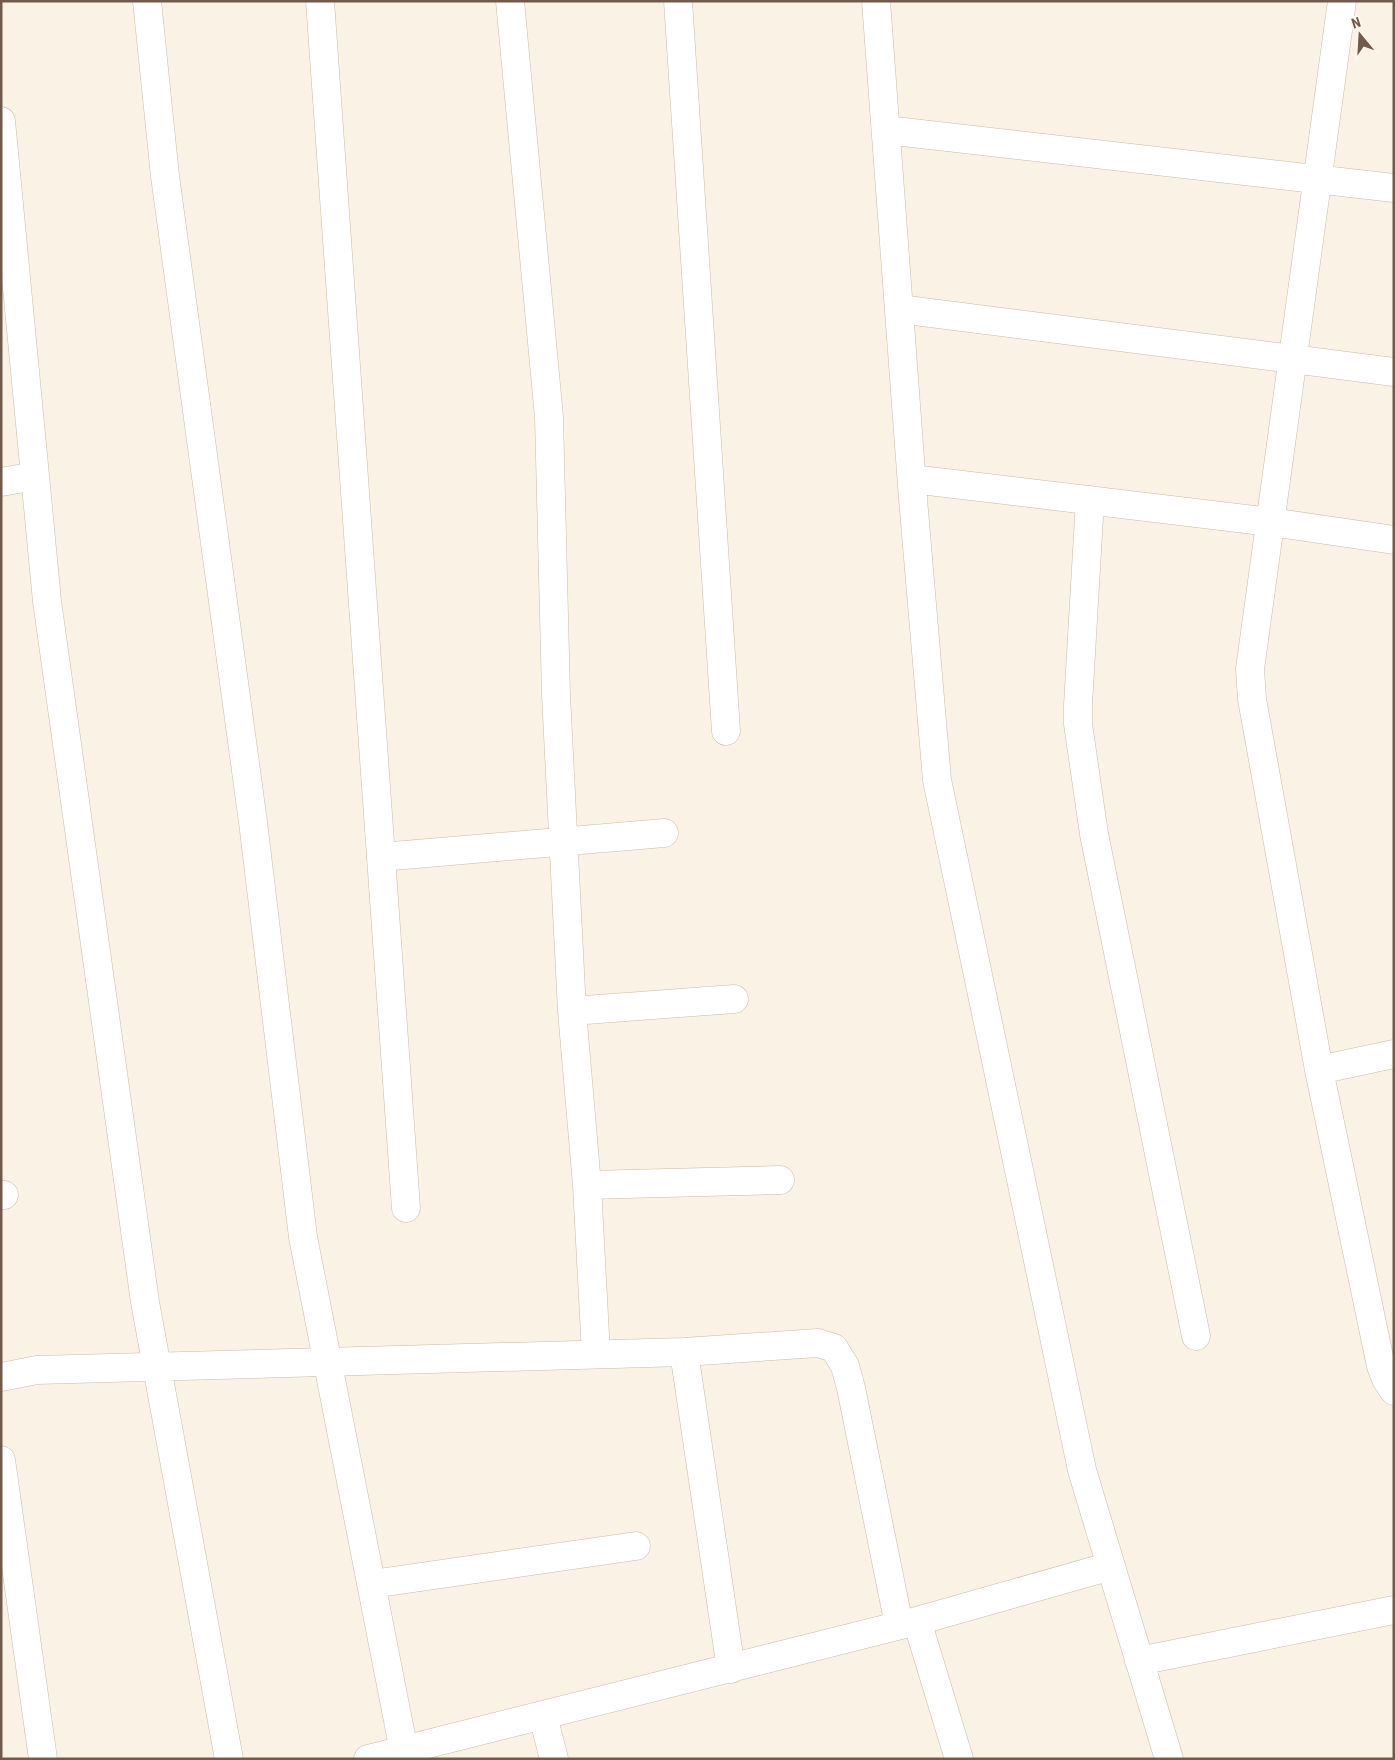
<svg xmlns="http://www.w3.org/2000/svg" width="1395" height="1760" viewBox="0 0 1395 1760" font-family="'Roboto Condensed',sans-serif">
<rect width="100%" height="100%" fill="#faf2e4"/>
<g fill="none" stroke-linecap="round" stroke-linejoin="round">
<g stroke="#c9baac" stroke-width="29">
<path id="street" d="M147 1 165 176 253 822 303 1237 404 1751
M320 1 406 1208
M510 1 549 417 556 695 572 1011 587 1185 780 1180
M678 1 726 731
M876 1 913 499 937 780 1082 1470 1169 1759
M1342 1 1250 669 1252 699 1319 1070 1381 1366 1386 1379 1394 1391
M1 121 47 601 145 1302 229 1759
M886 130 1394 188
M899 309 1394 372
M912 479 1271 522 1394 540
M1 482 35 476
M1090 500 1078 705V724L1094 834 1196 1336
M381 857 664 833
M572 1011 734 999
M1319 1070 1394 1054
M587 1185 596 1354
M1 1195H4
M684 1352 731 1669
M1 1377 37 1370 684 1352 818 1343 834 1348 845 1366 851 1388 899 1625
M1 1460 43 1759
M372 1584 636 1546
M917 1621 959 1759
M1139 1661 1394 1610
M543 1716 554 1759
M368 1759 917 1621 1111 1566"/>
</g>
<use href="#street" stroke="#fff" stroke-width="28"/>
</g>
<rect width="1395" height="1760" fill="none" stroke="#6f5a4c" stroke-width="5"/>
<g transform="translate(1360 35) rotate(342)" stroke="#fdf6ea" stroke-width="4" paint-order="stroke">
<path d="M0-4L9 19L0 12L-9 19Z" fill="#6f5a4c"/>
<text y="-8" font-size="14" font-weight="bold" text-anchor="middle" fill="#6f5a4c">N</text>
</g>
</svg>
